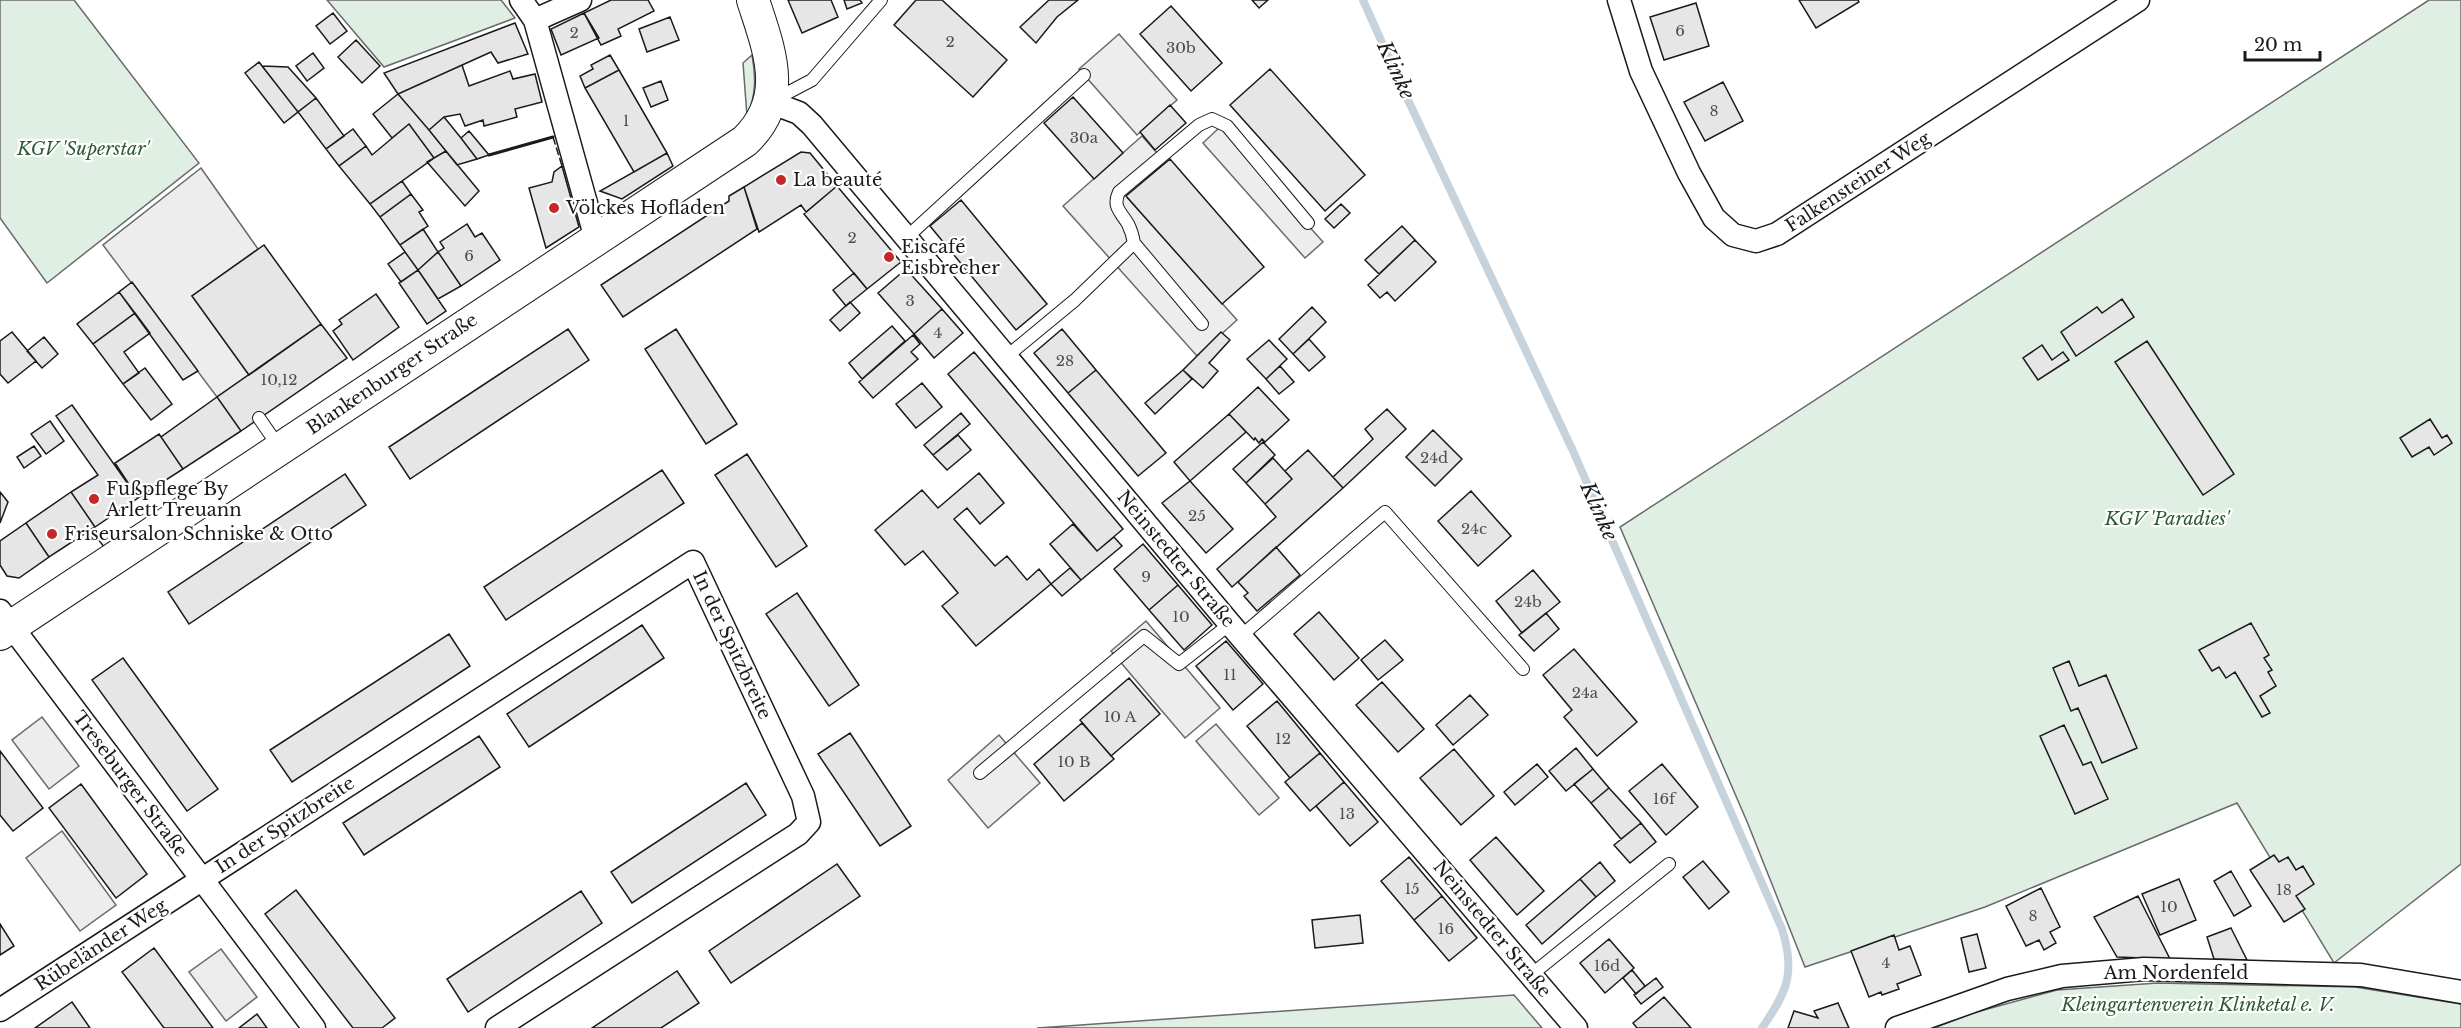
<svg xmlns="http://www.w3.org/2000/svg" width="2461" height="1028" viewBox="0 0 2461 1028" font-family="'Libre Baskerville',serif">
<rect width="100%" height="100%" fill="#fff"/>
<path fill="#e0efe3" stroke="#6a6a6a" stroke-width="1.5" d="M0 0H74L199 163 47 283 0 218Z
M327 0H501L515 18 384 67Z
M2429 0H2461V864L2334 963 2237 803 1985 907 1805 967 1748 824 1620 527Z
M752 55C756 78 756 95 747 116L743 63Z
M2158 983 2355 987 2461 1004V1028H1934L1973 1013 2057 990Z
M1514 995 1542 1028H1037Z"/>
<path fill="#ededed" stroke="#6a6a6a" stroke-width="1.5" d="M1119 34 1177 100 1137 135 1079 69Z
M1220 127 1323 242 1305 258 1203 143Z
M1142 136 1165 162 1127 197 1237 320 1197 356 1063 206Z
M201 168 258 249 192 296 249 375 217 397 103 245Z
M1146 621 1220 708 1185 738 1111 651Z
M42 717 79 766 49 789 12 740Z
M1216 724 1279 798 1259 815 1196 741Z
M999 735 1040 783 988 828 948 780Z
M62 831 116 905 80 931 26 858Z
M221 949 257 997 226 1021 189 972Z"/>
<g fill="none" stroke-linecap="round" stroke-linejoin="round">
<path stroke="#c6d2dc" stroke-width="8" d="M1363 0 1400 83 1573 451 1782 929C1796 973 1787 992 1762 1028"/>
</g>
<path fill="#e6e6e6" stroke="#1a1a1a" stroke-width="1.5" d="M611 0H648L654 11 618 29 621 36 601 45 584 13Z
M788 0H831L838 17 802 33Z
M844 0H860L862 3 847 9Z
M916 0H942L1007 60 973 97 894 25Z
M1049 0H1078L1057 17 1036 43 1020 27Z
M1252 0H1268L1259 8Z
M1799 0H1858L1859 2 1816 28Z
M1696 3 1709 46 1664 60 1650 17Z
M1171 6 1222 63 1191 91 1140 34Z
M333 13 347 31 330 44 316 26Z
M584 13 599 38 561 55 551 29Z
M670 17 679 40 647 52 639 29Z
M515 23 528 54 498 63 491 52 398 94 384 73Z
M356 40 380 66 362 83 338 57Z
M313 53 324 68 307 81 296 66Z
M610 55 619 70 585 88 580 76 593 69 591 65Z
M259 62 298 112 284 123 245 73Z
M462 65 469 86 510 71 513 79 535 74 542 102 515 109 517 117 484 126 483 120 465 126 460 114 444 117 429 130 398 94Z
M262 66 288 67 316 98 298 112Z
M1270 69 1365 175 1325 211 1230 105Z
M619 70 667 153 634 172 585 88Z
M661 81 668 100 651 107 643 88Z
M1723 82 1743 121 1705 141 1684 102Z
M398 94 429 130 446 151 434 158 409 124 392 138 373 114Z
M1073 97 1123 153 1094 179 1044 123Z
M316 98 344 136 326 149 298 112Z
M1170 105 1186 123 1155 150 1140 132Z
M444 117 461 138 477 159 457 165 429 130Z
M409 124 434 158 370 204 339 166 366 146 372 155Z
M353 129 366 146 339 166 326 149Z
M469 131 489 155 477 159 461 138Z
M446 151 479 191 465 206 427 162Z
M801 152 810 153 837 186 806 212 801 205 759 232 744 187Z
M667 153 673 166 622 199 600 191Z
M1170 159 1264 267 1222 304 1126 196Z
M562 166 579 227 546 248 529 188 552 182 554 172Z
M402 181 411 194 380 217 370 204Z
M837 186 901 262 867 289 804 214Z
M744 187 757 229 623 317 601 285 729 201V196Z
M411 194 423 210 419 212 428 226 400 245 380 217Z
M961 200 1047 304 1016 330 930 226Z
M1341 204 1350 213 1334 228 1325 219Z
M467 224 475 237 482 233 500 260 461 286 438 252 444 248 440 242Z
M1402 226 1415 240 1379 274 1365 260Z
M423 229 438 252 418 270 400 245Z
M1415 240 1436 262 1395 301 1387 292 1380 298 1368 285Z
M264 245 321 324 249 375 192 296Z
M405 252 418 270 401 282 388 264Z
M438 252 461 286 438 299 418 270Z
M906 269 942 309 914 334 878 293Z
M418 270 446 311 427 324 399 283Z
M854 273 867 289 846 306 833 290Z
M132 282 198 371 183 380 119 292Z
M119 292 135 313 93 344 77 324Z
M376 294 399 327 353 360 333 331 342 324 339 320Z
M2122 299 2134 317 2076 356 2061 332 2097 307 2102 313Z
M850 302 860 313 840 331 830 320Z
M1312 307 1326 322 1293 354 1279 339Z
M942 309 963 333 934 358 914 334Z
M135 313 150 333 124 352 139 373 123 384 93 344Z
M321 324 347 358 241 431 217 397Z
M892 326 905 341 862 379 849 363Z
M568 329 589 360 410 479 389 447Z
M676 329 737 424 706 444 645 349Z
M1062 329 1096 370 1068 393 1034 353Z
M12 332 36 361 8 383 0 374V341Z
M1221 332 1230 340 1209 363 1218 371 1203 388 1183 370Z
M913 335 920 344 911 352 918 359 873 398 859 382Z
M44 337 58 354 42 368 27 351Z
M1309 339 1325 357 1309 371 1293 354Z
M1269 340 1287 359 1266 379 1247 359Z
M2147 341 2234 474 2203 495 2115 362Z
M2042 345 2052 360 2063 352 2069 360 2038 380 2023 358Z
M974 352 1123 529 1097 551 948 374Z
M1280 366 1294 382 1279 394 1266 379Z
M145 368 172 404 151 420 123 384Z
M1096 370 1166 453 1138 476 1068 393Z
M1183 370 1192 379 1155 414 1145 403Z
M922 383 942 407 916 428 896 404Z
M1258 387 1289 420 1265 442 1262 439 1259 443 1255 438 1254 440 1229 414Z
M217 397 241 431 183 469 161 437Z
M72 405 138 498 95 527 71 492 98 475 56 416Z
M1387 409 1406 429 1343 488 1333 477 1373 439 1365 429Z
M961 413 970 424 933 455 924 445Z
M1229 414 1246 432 1190 481 1174 462Z
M2430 419 2442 438 2447 435 2452 443 2434 455 2429 447 2412 457 2400 438Z
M50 421 64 441 46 454 31 434Z
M1433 430 1462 459 1435 486 1406 457Z
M159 434 183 469 138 498 115 463Z
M958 435 971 450 947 470 933 455Z
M1263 442 1275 455 1246 483 1233 469Z
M34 446 41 456 24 468 17 457Z
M1308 450 1343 488 1232 587 1217 569 1276 517 1265 504 1292 479 1285 471Z
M747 454 807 546 776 567 715 475Z
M1273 458 1292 479 1265 504 1246 483Z
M662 470 684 503 506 620 484 587Z
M979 473 1004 503 980 524 967 508 954 519 995 566 1007 556 1027 580 1039 569 1051 584 976 646 942 606 958 593 923 551 905 565 875 530 922 490 938 508Z
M345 474 366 505 189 624 168 592Z
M1190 481 1233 529 1206 553 1162 503Z
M1471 491 1511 536 1478 566 1438 521Z
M0 492 8 502 0 523Z
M71 492 95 527 49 557 26 523Z
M26 523 49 557 19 578 7 576 0 565V541Z
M1073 524 1097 551 1114 537 1122 546 1081 580 1050 544Z
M111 530 116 538 104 547 98 539Z
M1143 544 1178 585 1149 610 1114 569Z
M1276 547 1300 575 1257 611 1244 596 1248 593 1238 582Z
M1070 568 1081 580 1062 596 1051 584Z
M1533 570 1560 602 1522 633 1496 601Z
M1178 585 1212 625 1184 650 1149 610Z
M797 593 859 685 829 706 766 614Z
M1319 612 1359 658 1334 680 1294 634Z
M1546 613 1559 629 1534 651 1519 635Z
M2251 623 2269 655 2264 658 2272 670 2268 672 2276 686 2260 696 2270 713 2262 717 2235 672 2226 678 2219 667 2212 671 2199 650Z
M642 625 664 658 529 747 507 714Z
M449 634 470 666 292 782 270 750Z
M1385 640 1403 660 1378 680 1361 660Z
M1226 641 1263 684 1233 710 1196 666Z
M1574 649 1637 722 1597 756 1564 717 1572 710 1543 675Z
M123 658 218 789 187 811 92 680Z
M2069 661 2079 686 2106 675 2137 748 2102 763 2078 708 2071 711 2053 668Z
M1129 678 1160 714 1111 756 1080 720Z
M1382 682 1424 729 1398 752 1356 705Z
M1470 695 1488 715 1453 745 1436 725Z
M1277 701 1320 753 1290 778 1247 726Z
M1082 723 1114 759 1064 801 1034 764Z
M2064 725 2083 765 2091 762 2108 799 2075 814 2040 736Z
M850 733 911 826 880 846 818 754Z
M479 736 500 767 364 855 343 823Z
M1576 748 1593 769 1566 791 1549 771Z
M1454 749 1494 796 1461 825 1420 778Z
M0 751 43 808 13 831 0 815Z
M1320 753 1344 782 1310 811 1285 782Z
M1537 764 1548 777 1515 805 1504 792Z
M1662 764 1698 807 1666 835 1629 791Z
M1593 769 1609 788 1591 803 1574 784Z
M1344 782 1378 822 1350 846 1316 806Z
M746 783 766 815 632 903 611 872Z
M81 784 147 874 116 898 49 808Z
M1609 788 1641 823 1621 839 1591 803Z
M1641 823 1656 842 1630 863 1614 845Z
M1496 837 1544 891 1517 915 1470 860Z
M2274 855 2279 862 2288 857 2296 870 2303 866 2314 884 2296 896 2305 909 2284 922 2250 870Z
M1409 857 1442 896 1414 920 1381 881Z
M1703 861 1729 892 1709 909 1683 877Z
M1600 862 1615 881 1596 897 1580 879Z
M837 864 860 896 731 983 709 951Z
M2231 871 2251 906 2234 916 2214 881Z
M1580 879 1596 897 1542 944 1526 925Z
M2179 879 2196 920 2160 935 2142 894Z
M2041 888 2060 927 2050 932 2056 943 2044 950 2039 940 2026 946 2006 906Z
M296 890 395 1018 382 1028H353L265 914Z
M581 891 602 923 468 1012 447 979Z
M1442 896 1477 938 1449 961 1414 920Z
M2138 896 2170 959 2117 957 2094 917Z
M1360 915 1363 943 1315 948 1312 920Z
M0 924 14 946 0 955Z
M2231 928 2247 960 2214 959 2207 937Z
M1977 934 1986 968 1969 972 1961 938Z
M1894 935 1899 950 1910 946 1921 975 1897 984 1899 989 1882 995 1881 992 1869 997 1851 951Z
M1609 939 1634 968 1605 993 1580 963Z
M154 948 213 1028H164L132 985 122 972Z
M1632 970 1645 986 1636 994 1623 978Z
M677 971 699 1003 661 1028H592Z
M1656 978 1663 987 1641 1004 1634 995Z
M1664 997 1691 1028H1637L1633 1023Z
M72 1002 90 1028H35Z
M1838 1003 1849 1028H1788L1794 1011 1818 1018 1814 1011Z
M257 1014 267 1028H239Z"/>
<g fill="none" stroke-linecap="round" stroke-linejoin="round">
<g stroke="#1a1a1a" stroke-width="14">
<path id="lane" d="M774 100 812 80 881 0
M906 238 1084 75
M1134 243 1202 324
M1006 357 1075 300 1134 243C1133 237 1131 230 1128 224 1121 212 1112 207 1119 192L1199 125 1212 119 1227 126 1308 223
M259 418 279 447
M1241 636 1385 512 1523 669
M980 773 1144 636 1179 664 1230 624
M1531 975 1669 864"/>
</g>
<g stroke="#1a1a1a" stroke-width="25">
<path id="street" d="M521 0 535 20 596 239
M1619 0 1641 71 1689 173 1714 218 1733 235 1756 241 1777 234 2138 0
M535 20 580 0
M770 102 799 113 812 125 1230 624 1576 1028
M0 611 314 1028
M0 1010 693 562 803 796 809 822 798 834 497 1028
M1897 1028 2007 989 2062 976 2144 969 2361 975 2461 992"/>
</g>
<g stroke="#1a1a1a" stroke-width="34">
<path id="secondary" d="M0 634 745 141C790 98 769 50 753 0"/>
</g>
<use href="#lane" stroke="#fff" stroke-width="12"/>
<use href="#street" stroke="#fff" stroke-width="22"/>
<use href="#secondary" stroke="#fff" stroke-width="32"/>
<path stroke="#1a1a1a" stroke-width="1.5" stroke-dasharray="8 3" stroke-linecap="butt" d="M553 137 562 166"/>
<path stroke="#1a1a1a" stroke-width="3" d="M489 155 553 137"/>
</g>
<g fill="#c62828" stroke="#fff" stroke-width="2">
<circle cx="781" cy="180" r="6"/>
<circle cx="554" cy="208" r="6"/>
<circle cx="889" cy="257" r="6"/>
<circle cx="94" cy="499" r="6"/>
<circle cx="52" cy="534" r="6"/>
</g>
<g text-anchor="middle" stroke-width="4.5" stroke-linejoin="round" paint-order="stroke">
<g font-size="15" fill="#4d4d4d">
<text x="1680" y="36">6</text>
<text x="574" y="38">2</text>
<text x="950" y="47">2</text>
<text x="1181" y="53">30b</text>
<text x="1714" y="116">8</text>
<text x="626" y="126">1</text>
<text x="1084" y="143">30a</text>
<text x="852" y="243">2</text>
<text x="469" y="261">6</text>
<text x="910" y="306">3</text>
<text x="938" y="338">4</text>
<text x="1065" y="366">28</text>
<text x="279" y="385">10,12</text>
<text x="1434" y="463">24d</text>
<text x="1197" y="521">25</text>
<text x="1474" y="534">24c</text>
<text x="1146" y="582">9</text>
<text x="1528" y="607">24b</text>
<text x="1181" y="622">10</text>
<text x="1230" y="680">11</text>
<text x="1585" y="698">24a</text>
<text x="1120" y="722">10 A</text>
<text x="1283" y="744">12</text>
<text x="1074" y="767">10 B</text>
<text x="1664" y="804">16f</text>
<text x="1347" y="819">13</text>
<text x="1412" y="894">15</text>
<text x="2284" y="895">18</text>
<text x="2169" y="912">10</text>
<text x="2033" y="921">8</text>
<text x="1446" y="934">16</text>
<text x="1886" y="968">4</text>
<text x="1607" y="971">16d</text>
</g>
<g font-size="18" font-style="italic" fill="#2b5a34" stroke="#fff">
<text x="83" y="155">KGV 'Superstar'</text>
<text x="2167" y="525">KGV 'Paradies'</text>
<text x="2198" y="1011">Kleingartenverein Klinketal e. V.</text>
</g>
<g font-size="18" fill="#1a1a1a" stroke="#fff" text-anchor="start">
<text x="793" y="186">La beauté</text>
<text x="566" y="214">Völckes Hofladen</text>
<text x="901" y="253">Eiscafé<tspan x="901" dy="21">Eisbrecher</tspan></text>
<text x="106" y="495">Fußpflege By<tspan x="106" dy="21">Arlett Treuann</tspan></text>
<text x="64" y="540">Friseursalon Schniske &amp; Otto</text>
</g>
<g font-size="18" fill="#1a1a1a" stroke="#fff">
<text transform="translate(1858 182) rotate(-33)" y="6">Falkensteiner Weg</text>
<text transform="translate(392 374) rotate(-34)" y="6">Blankenburger Straße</text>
<text transform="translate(1176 559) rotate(50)" y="6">Neinstedter Straße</text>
<text transform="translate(732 645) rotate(65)" y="6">In der Spitzbreite</text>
<text transform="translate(130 784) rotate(53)" y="6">Treseburger Straße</text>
<text transform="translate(285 825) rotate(-33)" y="6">In der Spitzbreite</text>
<text transform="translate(1492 929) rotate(50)" y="6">Neinstedter Straße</text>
<text transform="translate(101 945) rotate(-33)" y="6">Rübeländer Weg</text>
<text x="2176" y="979">Am Nordenfeld</text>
</g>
<g font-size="20" font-style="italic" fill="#1a1a1a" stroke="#fff">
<text transform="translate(1396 70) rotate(65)" y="7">Klinke</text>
<text transform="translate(1599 511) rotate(66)" y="7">Klinke</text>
</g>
</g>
<path d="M2245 51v9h75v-9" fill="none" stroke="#1a1a1a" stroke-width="3"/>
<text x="2254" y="51" font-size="18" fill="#1a1a1a" stroke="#ffffff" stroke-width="4.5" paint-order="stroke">20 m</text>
</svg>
